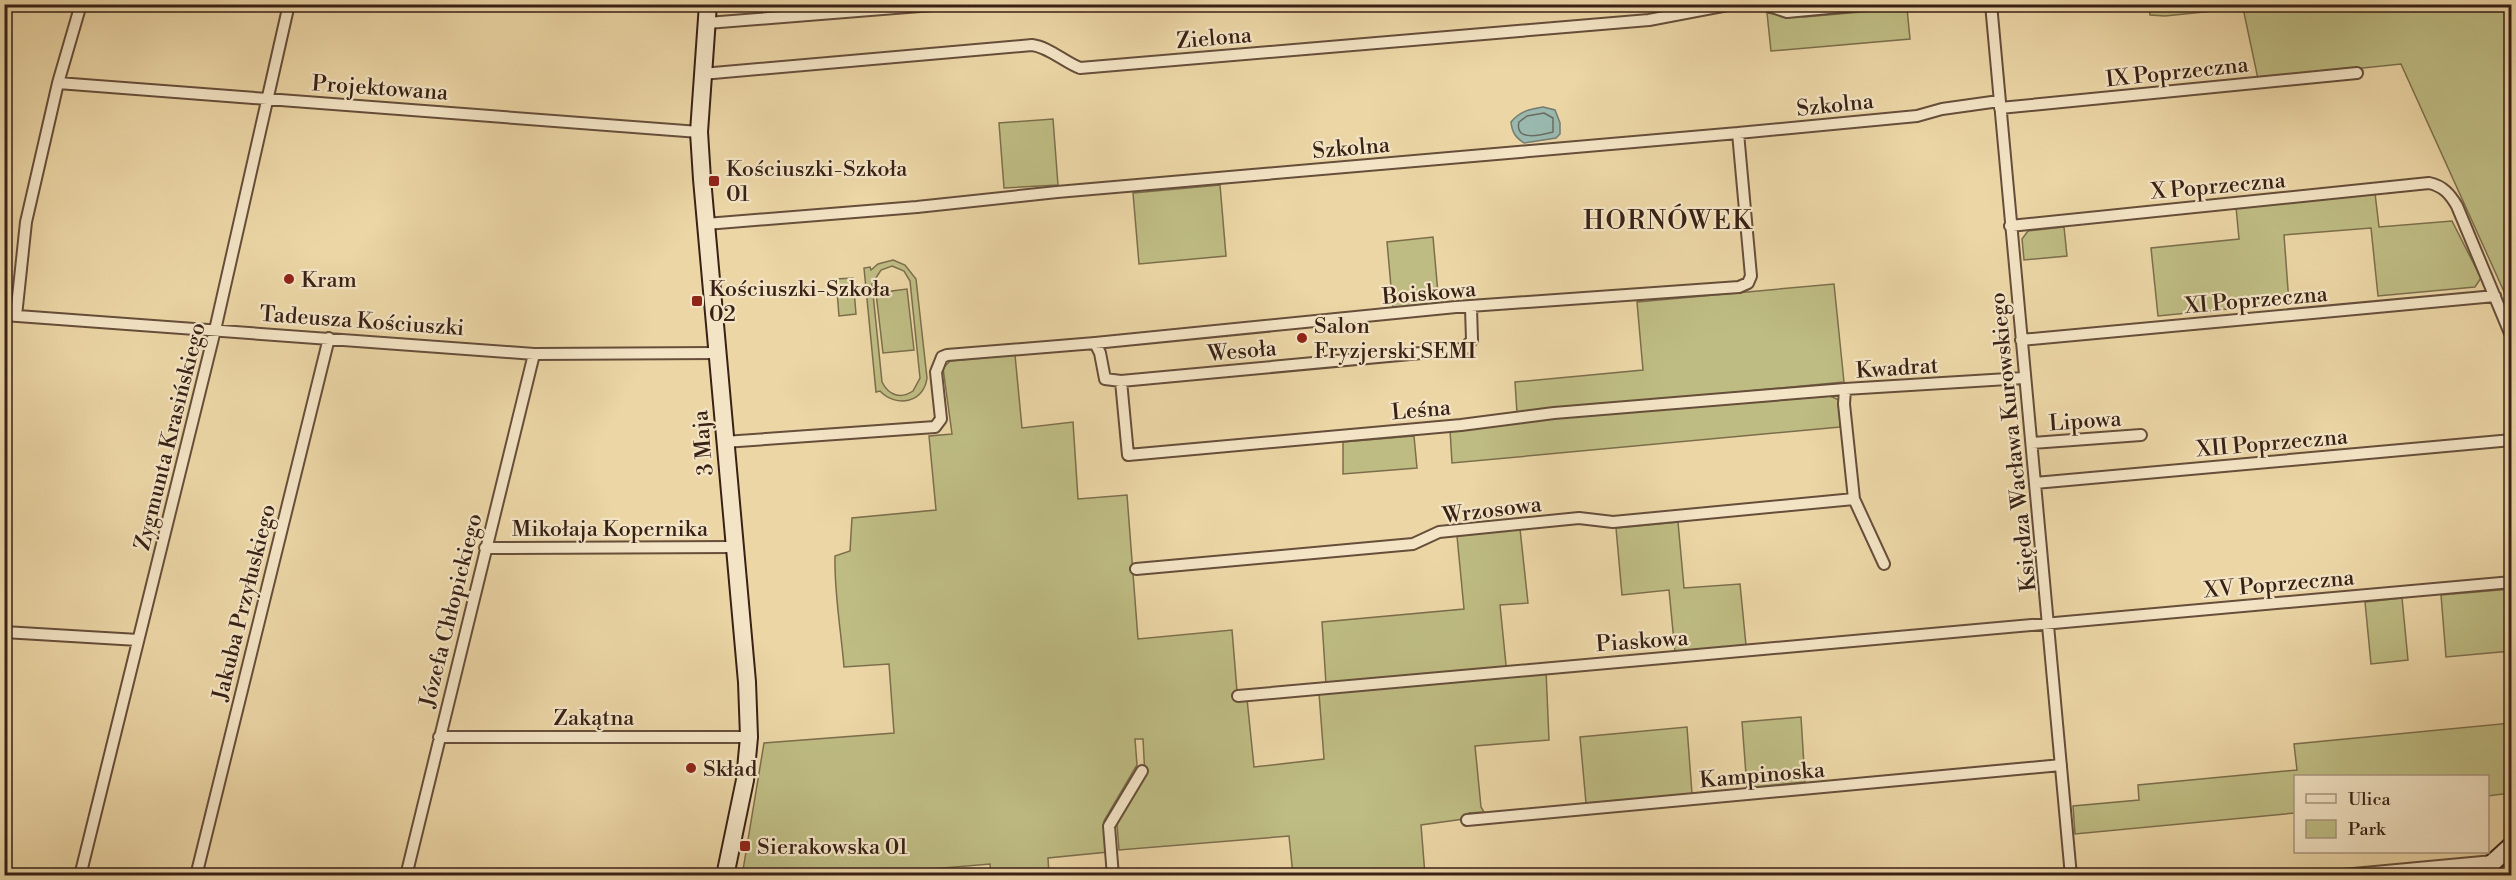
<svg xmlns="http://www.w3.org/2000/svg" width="2516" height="880" viewBox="0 0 2516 880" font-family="'Libre Bodoni',serif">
<rect width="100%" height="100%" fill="#ecd6a6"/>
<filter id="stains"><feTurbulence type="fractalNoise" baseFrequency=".00333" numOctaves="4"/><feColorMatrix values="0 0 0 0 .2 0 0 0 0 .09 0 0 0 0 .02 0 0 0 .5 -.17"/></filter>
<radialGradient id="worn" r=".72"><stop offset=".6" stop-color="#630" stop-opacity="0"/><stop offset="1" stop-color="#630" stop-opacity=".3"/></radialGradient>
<path fill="#bebc83" stroke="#7c6e4c" stroke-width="1.5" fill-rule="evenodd" d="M2149 5H2511V307L2401 64 2258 79 2243 8 2165 16 2150 15Z
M1907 8 1910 39 1771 51 1767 13 1804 17Z
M1053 119 1058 185 1004 188 999 123Z
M1220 185 1226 256 1139 264 1133 193Z
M2375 193 2379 227 2452 221 2481 278 2475 287 2378 296 2371 228 2284 235 2289 303 2158 316 2151 248 2239 239 2236 207Z
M2064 227 2067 256 2024 260 2022 239 2028 231Z
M1433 237 1439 305 1393 309 1387 242Z
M893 260 905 265 916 279 927 378C924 403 896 408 880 391L876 392 864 268 870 267 871 270 878 264ZM892 266 904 271 910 281 920 378 913 391C901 399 889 396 882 382L872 284 881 270Z
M853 278 856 314 839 316 836 279Z
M1834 284 1844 382 1517 413 1515 382 1643 370 1637 302Z
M907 289 914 350 883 353 876 293Z
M1015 355 1022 428 1073 422 1078 499 1127 495 1138 639 1232 630 1237 691 1247 699 1254 767 1324 759 1319 693 1326 684 1322 622 1464 609 1457 536 1520 529 1528 603 1500 605 1507 675 1546 670 1549 740 1475 746 1481 807 1484 812 1469 813 1464 819 1421 825 1425 875H1293L1289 836 1119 850 1117 824 1145 777 1143 739H1135L1137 765 1104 821 1108 852 1048 858 1049 875H991L990 864 860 875 742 876 764 743 894 733 889 664 844 667C841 630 834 593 835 556L850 551 852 518 936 510 929 436 952 434 943 368 950 361Z
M1830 396 1839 400 1840 427 1452 463 1450 430 1555 418Z
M1414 436 1417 468 1343 474V442Z
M1678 522 1684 588 1740 584 1746 645 1675 652 1669 590 1622 595 1616 528Z
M2511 589V651L2446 657 2441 595Z
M2402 598 2408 660 2371 664 2365 602Z
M1801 717 1805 782 1747 788 1742 722Z
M2511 723V793L2488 796V776H2296L2295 813 2075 834 2073 806 2139 800 2138 785 2297 770 2294 744Z
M1687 727 1692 794 1586 803 1580 737Z"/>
<path fill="#9ab8ae" stroke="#737c71" stroke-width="1.5" d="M1543 107 1555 110 1560 123V134L1556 138 1524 143C1515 137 1512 132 1511 122 1520 111 1530 109 1543 107Z"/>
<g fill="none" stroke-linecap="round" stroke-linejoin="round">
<path stroke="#6a6c62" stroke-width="1.5" d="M1544 113 1553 118V132C1542 135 1514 142 1519 122L1527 116Z"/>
<g stroke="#664e3a" stroke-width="14">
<path id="street" d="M1763 4 1787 12 1871 4
M1991 4 2071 876
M707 23 945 4
M702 74 1032 45C1049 47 1064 62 1080 68L1649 20 1733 4
M58 83 699 132
M2000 108 2357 73
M706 224 917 207 1057 192 1738 133 1917 116 1942 109 1999 101
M2010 226 2429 183C2443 186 2450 194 2457 206L2512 338
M4 315 534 354 716 353
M16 316 26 222 58 83 81 4
M2021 340 2495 296
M1095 343 1100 353 1105 379 1121 381 1128 455 1461 425 1554 413 1845 389
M1121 381 1464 349 1472 340 1471 308
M724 442 935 427 941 419 936 372 942 357 947 355 1095 343 1456 307 1739 287 1748 283 1751 276 1738 133
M2032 443 2141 435
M2035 483 2512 440
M485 548 734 547
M1884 564 1854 499 1844 404 1845 389 2024 378
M1136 569 1413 544 1439 532 1579 518 1613 522 1854 499
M4 632 138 640
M1238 696 2512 582
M439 737H749
M1467 820 2061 765
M80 876 215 330 289 4
M196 876 329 338
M406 876 534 354
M1113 876 1109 826 1142 771
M2332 876 2493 861"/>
</g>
<g stroke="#392116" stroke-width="20">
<path id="secondary" d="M708 4 699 132 702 179 747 682 749 737 745 780 725 876
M2478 876 2512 845"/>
</g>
<use href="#street" stroke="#f3e4c5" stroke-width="10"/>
<use href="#secondary" stroke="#f3e4c5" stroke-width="16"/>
</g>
<g fill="#8f2418" stroke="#f3e4c5" stroke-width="2">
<rect x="708" y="175" width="12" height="12" rx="3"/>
<circle cx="289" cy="279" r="6"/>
<rect x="691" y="295" width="12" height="12" rx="3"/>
<circle cx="1302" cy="338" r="6"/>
<circle cx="691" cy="768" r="6"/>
<rect x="739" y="840" width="12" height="12" rx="3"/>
</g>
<g text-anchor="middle" stroke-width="4.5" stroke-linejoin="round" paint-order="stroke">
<g font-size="22" fill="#392116" stroke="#f3e4c5">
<text transform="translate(1214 37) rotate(-5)" y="8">Zielona</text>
<text transform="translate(2177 71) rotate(-6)" y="8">IX Poprzeczna</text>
<text transform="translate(380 87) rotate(4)" y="8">Projektowana</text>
<text transform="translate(1835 104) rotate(-6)" y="8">Szkolna</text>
<text transform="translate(1351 147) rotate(-5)" y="8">Szkolna</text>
<text transform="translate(2218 185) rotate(-5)" y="8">X Poprzeczna</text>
<text transform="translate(1429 292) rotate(-5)" y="8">Boiskowa</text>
<text transform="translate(2256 299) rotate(-5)" y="8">XI Poprzeczna</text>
<text transform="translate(362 320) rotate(4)" y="8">Tadeusza Kościuszki</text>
<text transform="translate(1242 350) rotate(-5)" y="8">Wesoła</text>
<text transform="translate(1897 367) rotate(-4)" y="8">Kwadrat</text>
<text transform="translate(1421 409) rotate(-5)" y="8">Leśna</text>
<text transform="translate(2085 420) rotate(-4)" y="8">Lipowa</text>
<text transform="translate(169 436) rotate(-76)" y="8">Zygmunta Krasińskiego</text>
<text transform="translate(2012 442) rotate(-96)" y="8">Księdza Wacława Kurowskiego</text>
<text transform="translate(2272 442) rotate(-5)" y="8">XII Poprzeczna</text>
<text transform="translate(702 443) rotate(-95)" y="8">3 Maja</text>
<text transform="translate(1492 509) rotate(-7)" y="8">Wrzosowa</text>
<text x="610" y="536">Mikołaja Kopernika</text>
<text transform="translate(2279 583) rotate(-5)" y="8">XV Poprzeczna</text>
<text transform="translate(243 602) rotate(-76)" y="8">Jakuba Przyłuskiego</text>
<text transform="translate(450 610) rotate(-76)" y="8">Józefa Chłopickiego</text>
<text transform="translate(1642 640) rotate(-4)" y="8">Piaskowa</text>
<text x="594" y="725">Zakątna</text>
<text transform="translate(1762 774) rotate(-5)" y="8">Kampinoska</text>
</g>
<g font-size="22" fill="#392116" stroke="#f3e4c5" text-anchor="start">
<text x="726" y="176">Kościuszki-Szkoła<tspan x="726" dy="25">01</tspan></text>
<text x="301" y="287">Kram</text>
<text x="709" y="296">Kościuszki-Szkoła<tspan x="709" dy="25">02</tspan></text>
<text x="1314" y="333">Salon<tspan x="1314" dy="25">Fryzjerski SEMI</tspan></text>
<text x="703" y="776">Skład</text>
<text x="757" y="854">Sierakowska 01</text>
</g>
<g font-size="26" letter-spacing="1.5" fill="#392116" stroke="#f3e4c5">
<text x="1668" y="229">HORNÓWEK</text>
</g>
</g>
<rect width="2516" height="880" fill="none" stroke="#ecd6a6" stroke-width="24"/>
<rect x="6" y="6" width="2504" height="868" fill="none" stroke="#392116" stroke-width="3"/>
<rect x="12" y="12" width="2492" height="856" fill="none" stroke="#392116" stroke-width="1.5"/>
<rect x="2294" y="775" width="195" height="78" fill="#f3e4c5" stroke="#a9967f" stroke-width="1.5"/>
<rect x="2306" y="794" width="30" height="9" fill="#f3e4c5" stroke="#a9967f" stroke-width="1.5"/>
<text x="2348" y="805" font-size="18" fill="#392116">Ulica</text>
<rect x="2306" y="820" width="30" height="18" fill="#bebc83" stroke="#a9967f" stroke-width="1.5"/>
<text x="2348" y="835" font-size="18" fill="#392116">Park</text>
<rect width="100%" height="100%" filter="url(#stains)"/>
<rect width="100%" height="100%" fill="url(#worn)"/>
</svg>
